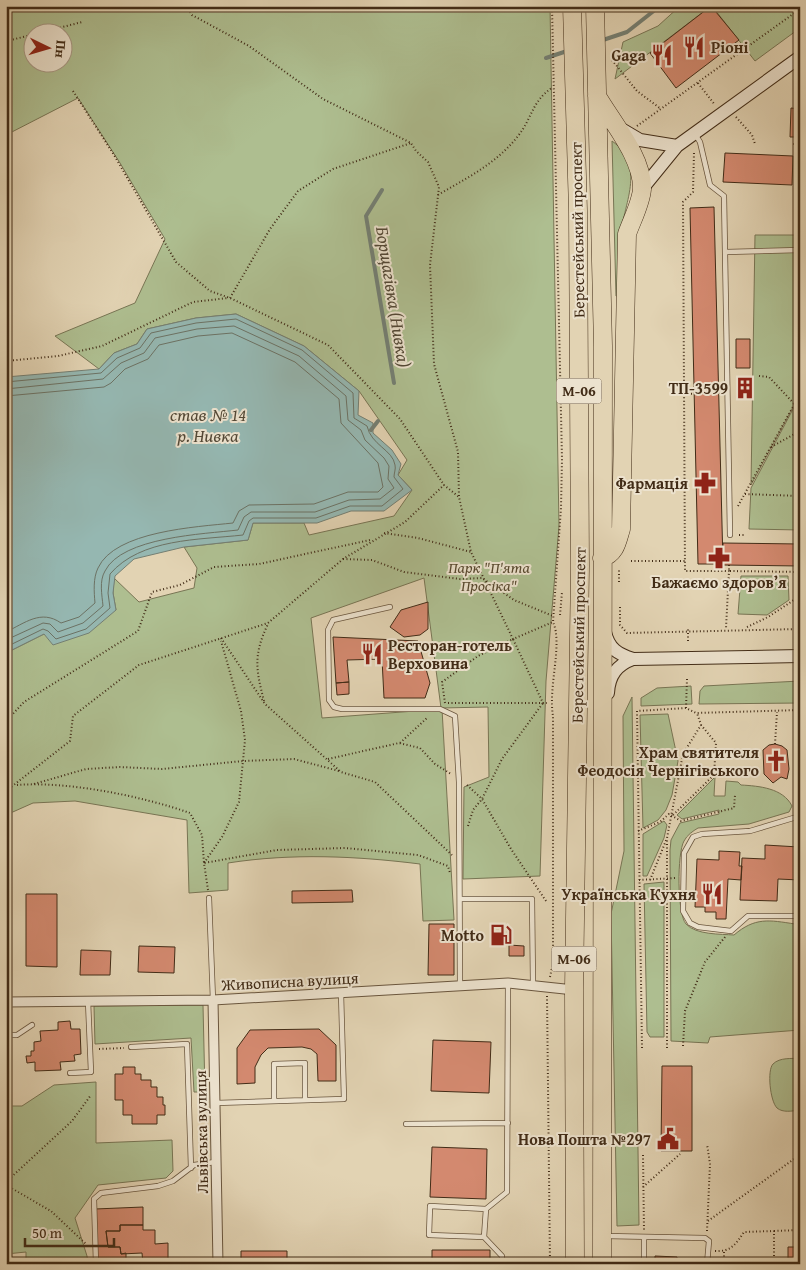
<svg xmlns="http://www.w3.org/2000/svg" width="806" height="1270" viewBox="0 0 806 1270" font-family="'Gentium Book Plus',serif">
<rect width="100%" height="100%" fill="#e2d3b3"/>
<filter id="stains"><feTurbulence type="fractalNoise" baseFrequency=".004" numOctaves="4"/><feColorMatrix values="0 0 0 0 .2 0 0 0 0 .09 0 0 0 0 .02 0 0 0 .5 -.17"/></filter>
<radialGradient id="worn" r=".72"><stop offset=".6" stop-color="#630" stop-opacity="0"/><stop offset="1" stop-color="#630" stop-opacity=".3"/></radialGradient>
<path fill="#aebe90" stroke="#787554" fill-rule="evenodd" d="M6 6H550L559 526 546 681 540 876 463 879 464 787 489 777 488 707 441 708 424 578 311 618 322 718 442 709 454 920 423 921 420 864C356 856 292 853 228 863V890L189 893 187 820 75 801 33 803 6 815V653L44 634 116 610 113 593 114 578 139 602 194 588 197 568 184 547 248 540 253 523H304L309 535 394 516 412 490 398 475 407 460 359 391 304 346 236 314 196 318 147 329 137 344 114 353 99 369 55 336 135 303 165 239 120 163 78 98 6 135ZM32 32H62V62H32Z
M680 6H711L615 79 623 42 658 26Z
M712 6H800V28L755 61Z
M612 141C647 166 623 205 620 238 619 257 620 277 619 296H616Z
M755 235H800V394L751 485Z
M800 396V530L749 529 751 488Z
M741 576H788L789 600 767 615 738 614Z
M800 681V703L699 704 700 691 704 686Z
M691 686 692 704 641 706V698L657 688Z
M632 697 639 1225 617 1226 611 914 624 851 623 716Z
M668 714 678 761 672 795 666 810 658 820 643 828 640 715Z
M715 777 714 796H725L726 781 738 782 741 785C759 786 783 788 792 806L789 812 749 824 698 828C693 831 687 835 684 841 677 853 677 914 686 924 696 935 721 934 734 935 755 917 769 920 795 924L800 928V1030L710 1037 708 1043 671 1041 670 850 671 840 680 823 719 814V810L682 819 677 815Z
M664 821 667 825 664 838 647 876H643V834Z
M664 882V1037H650L647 1032 644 884Z
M203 1005 205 1092H194L191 1038 95 1044 94 1006Z
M800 1058V1110C792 1111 783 1113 777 1108 770 1101 767 1070 773 1064 780 1057 792 1059 800 1058Z
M96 1082V1143L172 1140 173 1171 166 1178 98 1185 75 1218 87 1256 88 1264H26V1252L6 1254 7 1106H22L54 1085Z"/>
<path fill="#95b7b1" stroke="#747f73" d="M236 314 304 346 359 391 358 415 373 423V433L392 450 401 464 398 475 412 490 384 511H351L317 523H253L248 540 184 547 134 559 115 576 113 593 116 610 89 633 53 645 44 634 6 653V377L99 369 114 353 137 344 147 329 196 318Z"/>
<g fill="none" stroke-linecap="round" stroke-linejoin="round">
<path stroke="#6c7264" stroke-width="1" d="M6 382 101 373 117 358 140 348 151 333 196 323 236 319 302 350 353 393 354 418 367 426C371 445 393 450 395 465 396 469 394 473 394 477L403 489 382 506H350L316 518H253L249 521 243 535C199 540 141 538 110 574L108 593 110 608 86 629 56 639 48 631 43 629 6 647
M6 389 103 379 121 363 144 353 155 338 197 329 234 326 299 356 346 396 348 420 361 430 365 440 384 458 389 466 388 479 394 488 380 499 349 500 315 512H251L244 517 238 530C204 534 122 537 105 571 99 581 102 595 103 606L83 623 58 632 50 624 43 623 6 640
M6 396 104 387 111 383 125 369 148 359 159 345 198 336 232 333 295 362 339 399 341 423 378 463 383 487 378 492H348L314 504 249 505 239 511 233 523C196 527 115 531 98 568 93 578 94 592 95 603L79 617 61 623C41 609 25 623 6 632"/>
<path stroke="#747f73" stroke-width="4" d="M600 41 627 32 660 6
M546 58 567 51
M382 190 366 216 394 383
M371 430 378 421"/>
</g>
<path fill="#d3896f" stroke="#422c17" d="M711 6 739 40 676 88 650 53Z
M791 108 800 109V137H790Z
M725 153 793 156 792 185 723 182Z
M714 207 723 564H698L690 208Z
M736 339H750V368H736Z
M740 377H751L750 399H740Z
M723 543 800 544V566L723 565Z
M428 602V629L420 635 404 637 390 627 401 610Z
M333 637 418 641 430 683 425 698H384L382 659 347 660 349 682 336 683Z
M349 682V694L337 695 336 683Z
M775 744 782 746 787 750 789 769 787 779 781 777 773 783 764 774 763 750 769 745Z
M765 845 799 847 800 880 778 879 777 901 740 900 742 858 765 859Z
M719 851 740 852 739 866H742L741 880 728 879 726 919H716V912H705V907H695L697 859 719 860Z
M352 890 353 902 292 903V891Z
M26 894H57V967L26 966Z
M429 924H454V975H428Z
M509 945 524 946V956H509Z
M139 946 175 947 174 973 138 972Z
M81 950 111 951 110 975H80Z
M70 1021 71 1029H80L81 1054 74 1055 75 1061 60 1062 61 1070 35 1071V1062L27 1063 26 1056H31V1051H34V1042L41 1041 40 1031 58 1030V1022Z
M319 1029 336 1045V1081H318L317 1054 311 1049 302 1047 268 1048 261 1055 255 1067V1083L237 1084V1048L250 1030Z
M433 1040 491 1042 489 1093 431 1091Z
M662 1066H692V1151H661Z
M123 1067H135V1074H141V1080H151V1087H157V1097H163V1105H165V1115H157V1124H132V1115H123V1100H115V1074H123Z
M432 1147 487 1149 486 1199 430 1197Z
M143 1207V1225H120V1231H106L108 1247H120L121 1254 126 1253V1263L96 1264 95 1209Z
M120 1225H143V1230H155V1244L168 1243V1261L143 1264 142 1253 121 1254 120 1247H108L106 1231H120Z
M788 1247H800V1264H788Z
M432 1250H490V1264H432Z
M241 1251H287V1264H241Z
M655 1256 677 1257V1264H655Z"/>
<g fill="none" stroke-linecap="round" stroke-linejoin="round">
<g stroke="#6a563e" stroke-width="6">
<path id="lane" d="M695 134 700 142 710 185 724 196 730 535
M726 252 800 250
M390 607 333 620 328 630 329 700 334 707 342 709H440L455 716 459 782 460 986
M800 816 750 831 702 834 693 837 684 853 683 911 690 923 698 927 731 931 748 916H797L800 891
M209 898 213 1000
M460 899H532L533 984
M6 1035H17L32 1025
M131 1047 187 1044 191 1168
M70 1073 91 1072 88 1001
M274 1101V1064L305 1063V1100
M216 1103 344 1099 341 993
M406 1124 508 1123
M486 1209 484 1237 502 1256V1264
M606 1236 705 1238 709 1241 707 1264
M484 1237 429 1235 430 1206 486 1209 507 1192 508 983
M96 1264 94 1199 101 1193 158 1186 173 1181 194 1165 215 1162
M644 1264V1237"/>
</g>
<g stroke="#6a563e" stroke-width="11">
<path id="street" d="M213 1000 218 1264
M6 1002 213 1000 508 983 574 990"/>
</g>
<g stroke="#422c17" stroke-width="14">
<path id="secondary" d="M618 127 640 140 677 146
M642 189 677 146 800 57
M605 632C609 649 618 654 633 659
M608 693C609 675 617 665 633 659L800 656"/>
</g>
<g stroke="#422c17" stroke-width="19">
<path id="highway" d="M572 6 578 211 580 566 574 990 575 1264
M595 6 603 346 602 1264
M597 96C612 122 643 158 642 189 641 203 632 220 627 234L621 529C617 542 616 553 602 558"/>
</g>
<path stroke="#422c17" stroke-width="2" stroke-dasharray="1 2.5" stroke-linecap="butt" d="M186 6 192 15 249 46 323 99 411 143 416 151 428 162 439 187 430 265 434 364 458 452 459 497 471 552 513 639 553 622
M43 32 82 22
M6 41 32 35
M612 60 637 91 661 109
M698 83 715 105
M73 91 114 155 176 262 210 291 230 298 328 345 400 419 444 485 459 497
M736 117 752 135 755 144
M637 126 800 9
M793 144H800
M694 153 693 192 683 202 685 571H729L726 628
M438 195C467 178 497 163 518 136 533 117 531 102 553 87
M230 298 270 229 298 191 333 169 411 143
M6 361 58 356 102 346 193 302 228 298
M759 376 769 377 800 410
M684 394 720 393
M771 447 800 431
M745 494 800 496
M738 506 800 394
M384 533 418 538 471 552
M739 535H746
M343 559 372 560 404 572 460 579 482 578 514 600 553 616
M631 561H685
M729 565V571L800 572
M619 582V569
M620 607V625L627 633 800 629
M560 615 562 592
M747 627 768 617 800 596
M221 638 265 704 341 772 375 782 452 855
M688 641V629
M264 701C256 670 253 655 268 624
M445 703 442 682 478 656 513 639 543 703H547
M448 703H543
M686 708 687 679
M6 729 9 718 24 702 138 631 152 592 180 585 214 567 259 564 370 540
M400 743 428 717
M775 744 777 712
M328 759 399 743 420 748 435 764 451 774
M34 784 86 769 120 767 162 769 243 761 294 759 339 771
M17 785C68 781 141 796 190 813L202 835 204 863
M467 785 482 799 511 849 546 901
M6 791 70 741 73 716 139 665 268 623 343 559 405 522 444 485
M673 815 714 775 716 743 701 725
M468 826 473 810 482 799 502 759 543 703
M638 831 660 822 669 814 681 821 734 808 735 795
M204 863 222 837 239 802 245 740 241 711 221 641
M639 880 676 878
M650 880 667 838 683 754 701 725 697 713
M208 890 204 863 277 850 345 848 418 855 448 866 450 873
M550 977 553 963V716C548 687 563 644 553 622L561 508 562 459 552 6
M547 996 550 1264
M683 1046 685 1011 705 962 725 937
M642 1048 637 711 686 708 696 713 800 710
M667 1048V838
M99 1049 124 1048
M643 1155 644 1230
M6 1182 72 1121 91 1095
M6 1185 51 1211 86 1244
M643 1187 680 1154
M708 1221 794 1159 799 1152 798 1122
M707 1231 710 1164 707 1144
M774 1231 800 1230
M715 1251C731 1252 736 1244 744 1232L774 1231V1264
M724 1252V1264"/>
<use href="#lane" stroke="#ece2ce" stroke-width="4.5"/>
<use href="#street" stroke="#ece2ce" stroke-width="9"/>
<use href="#secondary" stroke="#ece2ce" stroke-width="12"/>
<use href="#highway" stroke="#e2d3b3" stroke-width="18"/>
</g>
<defs>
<g id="restaurant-bare" transform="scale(1.725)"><path d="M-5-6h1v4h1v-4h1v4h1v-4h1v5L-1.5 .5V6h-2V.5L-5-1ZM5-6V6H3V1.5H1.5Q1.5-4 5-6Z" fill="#8f2418" stroke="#ece2ce" stroke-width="2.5" paint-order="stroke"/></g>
<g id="building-bare" transform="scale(1.725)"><path d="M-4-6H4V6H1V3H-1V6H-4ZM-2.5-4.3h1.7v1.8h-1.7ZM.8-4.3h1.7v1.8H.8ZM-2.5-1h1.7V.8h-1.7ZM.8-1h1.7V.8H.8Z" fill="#8f2418" stroke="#ece2ce" stroke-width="2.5" paint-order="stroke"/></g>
<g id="pharmacy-bare" transform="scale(1.725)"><path d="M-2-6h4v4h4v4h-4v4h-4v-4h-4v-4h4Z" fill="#8f2418" stroke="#ece2ce" stroke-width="2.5" paint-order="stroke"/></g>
<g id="church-bare" transform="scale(1.725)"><path d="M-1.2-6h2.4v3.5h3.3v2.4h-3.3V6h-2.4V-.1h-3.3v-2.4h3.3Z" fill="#8f2418" stroke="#ece2ce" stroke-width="2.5" paint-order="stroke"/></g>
<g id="fuel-bare" transform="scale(1.725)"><path d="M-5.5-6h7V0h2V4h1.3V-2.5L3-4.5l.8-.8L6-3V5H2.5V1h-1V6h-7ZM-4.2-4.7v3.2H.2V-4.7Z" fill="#8f2418" stroke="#ece2ce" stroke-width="2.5" paint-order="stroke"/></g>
<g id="civic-bare" transform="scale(1.725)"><path d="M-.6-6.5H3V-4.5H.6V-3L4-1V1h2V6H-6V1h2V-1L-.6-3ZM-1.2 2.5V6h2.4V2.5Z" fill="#8f2418" stroke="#ece2ce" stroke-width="2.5" paint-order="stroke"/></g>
</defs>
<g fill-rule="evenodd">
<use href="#restaurant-bare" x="694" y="47"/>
<use href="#restaurant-bare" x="662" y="55"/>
<use href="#building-bare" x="745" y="388"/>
<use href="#pharmacy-bare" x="705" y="483"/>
<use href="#pharmacy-bare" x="719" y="558"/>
<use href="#restaurant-bare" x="372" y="654"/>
<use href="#church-bare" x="776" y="761"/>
<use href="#restaurant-bare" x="712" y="894"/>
<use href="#fuel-bare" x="501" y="935"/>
<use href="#civic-bare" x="668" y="1139"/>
</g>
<g text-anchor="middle" stroke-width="4" stroke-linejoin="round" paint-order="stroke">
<g fill="#ece2ce" stroke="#75634e" stroke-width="1">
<rect x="556.5" y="378.5" width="45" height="25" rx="4"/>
<rect x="551.5" y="946.5" width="45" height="25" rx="4"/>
</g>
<g font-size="15" font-weight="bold" fill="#422c17">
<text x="579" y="396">М-06</text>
<text x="574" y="964">М-06</text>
</g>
<g font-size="16" font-weight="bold" fill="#422c17" stroke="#ece2ce" text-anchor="end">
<text x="711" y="53" text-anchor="start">Ріоні</text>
<text x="646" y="61">Gaga</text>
<text x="728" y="394">ТП-3599</text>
<text x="688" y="489">Фармація</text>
<text x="719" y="588" text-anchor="middle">Бажаємо здоровʼя</text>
<text x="388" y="651" text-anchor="start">Ресторан-готель<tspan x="388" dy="18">Верховина</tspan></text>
<text x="759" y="758">Храм святителя<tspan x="759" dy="18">Феодосія Чернігівського</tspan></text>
<text x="696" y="900">Українська Кухня</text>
<text x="484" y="941">Motto</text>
<text x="651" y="1145">Нова Пошта №297</text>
</g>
<g font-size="16" fill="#422c17" stroke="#ece2ce">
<text transform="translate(577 230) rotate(-91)" y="6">Берестейський проспект</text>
<text transform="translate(578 635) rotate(-89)" y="6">Берестейський проспект</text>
<text transform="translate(290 981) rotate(-3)" y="6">Живописна вулиця</text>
<text transform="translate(201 1132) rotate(-91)" y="6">Львівська вулиця</text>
</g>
<g font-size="16" font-style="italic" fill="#58492f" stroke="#ece2ce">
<text x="489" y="573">Парк "П'ята<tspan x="489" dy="18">Просіка"</tspan></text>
</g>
<g font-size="18" font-style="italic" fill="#534836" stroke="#ece2ce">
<text transform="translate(393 297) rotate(81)" y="6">Борщагівка (Нивка)</text>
<text x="208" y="421">став № 14<tspan x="208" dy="21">р. Нивка</tspan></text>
</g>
</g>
<rect width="806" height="1270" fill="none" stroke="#e2d3b3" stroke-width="25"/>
<rect x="8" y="8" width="791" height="1255" fill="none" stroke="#422c17" stroke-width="2.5"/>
<rect x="12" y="12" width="781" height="1245" fill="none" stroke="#422c17"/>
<g transform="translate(48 48) rotate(95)"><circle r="24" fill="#ece2ce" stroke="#a89985"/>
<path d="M0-4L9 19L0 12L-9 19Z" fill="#8f2418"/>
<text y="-8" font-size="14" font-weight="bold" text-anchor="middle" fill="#422c17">Пн</text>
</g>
<path d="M25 1238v8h89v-8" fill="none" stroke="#422c17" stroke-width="2.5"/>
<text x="32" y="1238" font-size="15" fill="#422c17" stroke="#ece2ce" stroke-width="4" paint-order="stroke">50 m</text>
<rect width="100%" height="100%" filter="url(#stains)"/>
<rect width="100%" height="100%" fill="url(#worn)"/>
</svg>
